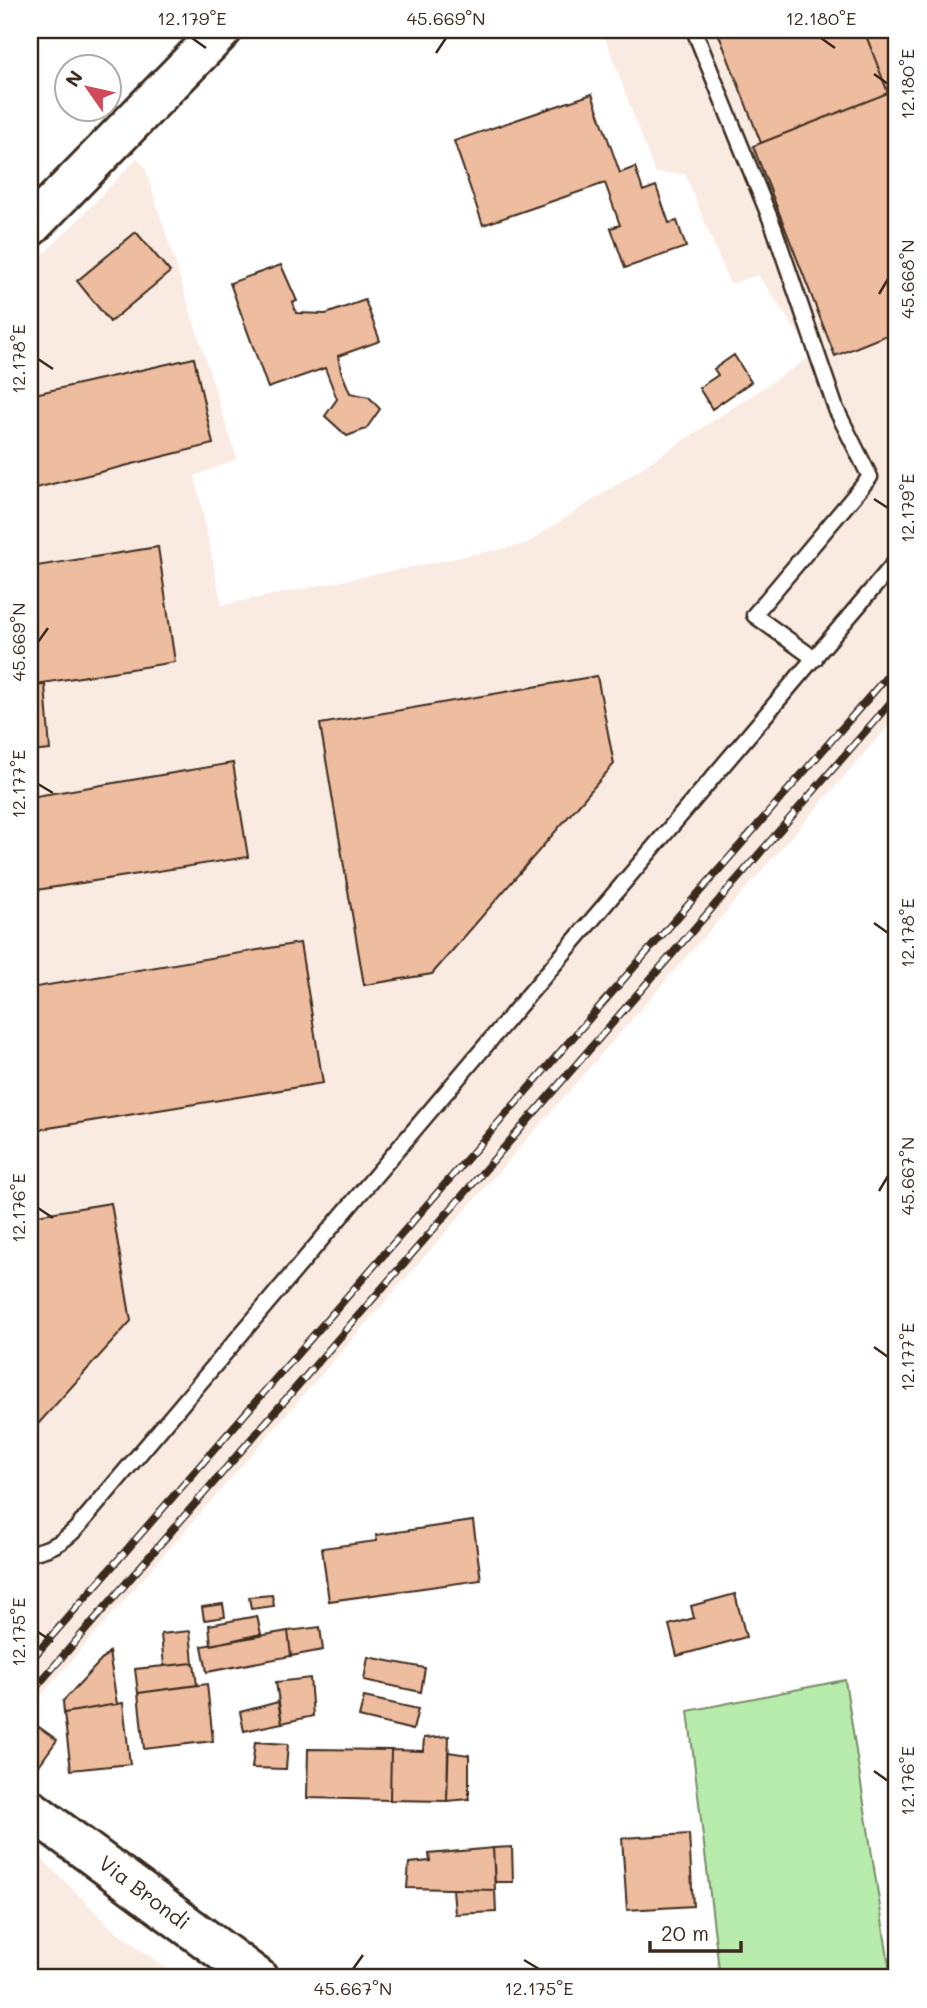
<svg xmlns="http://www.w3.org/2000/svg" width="927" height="2008" viewBox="0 0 927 2008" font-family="Mali,sans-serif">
<rect width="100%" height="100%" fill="#fff"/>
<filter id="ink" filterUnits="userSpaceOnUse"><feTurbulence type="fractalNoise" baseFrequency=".0143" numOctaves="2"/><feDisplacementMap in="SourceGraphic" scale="14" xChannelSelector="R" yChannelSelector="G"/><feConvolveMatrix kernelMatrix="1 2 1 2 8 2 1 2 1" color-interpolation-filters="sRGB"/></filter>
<g filter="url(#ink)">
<path fill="#faebe2" d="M602 30H897V716L30 1708V267L78 220 137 158 145 167 237 459 195 476 222 605 526 544 813 355 758 275 730 284 685 174 655 173Z
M30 1847 112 1928 179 1978H30Z"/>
<path fill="#b7ecad" stroke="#798b66" stroke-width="2" d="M845 1680 891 1978H720L688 1711Z"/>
<path fill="#eebc9f" stroke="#3b2a1e" stroke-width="2" d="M717 30H864L888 93 761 143Z
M864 30H897V331L835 356 753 146 888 93Z
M592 94 620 173 635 167 643 191 656 186 669 223 677 221 686 247 625 268 611 228 620 225 605 183 483 225 454 141Z
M136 232 170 272 110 322 77 281Z
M281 265 297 301 293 302 296 313 326 314 365 300 380 341 338 356 341 371 350 393 369 397 380 409 366 429 347 436 325 416 337 399 325 368 268 388 230 283Z
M734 355 751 382 712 409 699 388 718 375 714 369Z
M194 358 213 444 36 488 30 460V395Z
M158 547 175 662 30 685V567Z
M597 676 614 764 432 974 364 985 320 724Z
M45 685 50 750 30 752V686Z
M233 763 248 857 30 891V797Z
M300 943 323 1083 30 1131V988Z
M111 1203 131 1321 30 1433V1216Z
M473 1521 481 1580 329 1601 322 1548 377 1541 376 1535Z
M735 1594 746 1637 677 1656 669 1625 694 1618 691 1606Z
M272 1595 274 1606 251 1609 249 1597Z
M223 1604 225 1617 204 1620 202 1607Z
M257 1616 261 1634 211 1645 209 1625Z
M320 1627 323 1650 291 1656 288 1631Z
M190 1631 193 1663 164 1666 161 1634Z
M288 1631 291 1656 207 1672 202 1646Z
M109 1652 117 1704 64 1713 63 1701Z
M368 1657 425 1668 421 1692 364 1680Z
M194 1663 197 1685 138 1693 135 1669Z
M310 1678 313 1716 282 1723 276 1682Z
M207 1684 213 1741 144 1749 138 1693Z
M364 1697 418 1709 413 1730 359 1717Z
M278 1702 282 1723 244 1731 240 1712Z
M123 1703 130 1764 71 1770 64 1713Z
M39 1727 57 1740 32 1775 30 1774V1740Z
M449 1736 447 1801 390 1800 391 1750 423 1751 424 1738Z
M255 1742 288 1744 286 1769 252 1768Z
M308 1749 391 1750 390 1800 307 1798Z
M448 1752 469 1755V1799L447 1801Z
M689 1834 693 1906 627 1910 622 1838Z
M512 1847 513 1882H495L493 1848Z
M493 1848 495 1890 407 1888 409 1863 430 1861 429 1854Z
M453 1889 495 1890 496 1912 455 1914Z"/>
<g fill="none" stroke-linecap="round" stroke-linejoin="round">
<g stroke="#3b2a1e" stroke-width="19">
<path id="lane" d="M694 30 774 228 836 409 870 477 754 615 815 659
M30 1553C50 1549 62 1543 76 1529L897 560"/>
</g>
<g stroke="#3b2a1e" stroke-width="44">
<path id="secondary" d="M30 1809 258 1978"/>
</g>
<g stroke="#3b2a1e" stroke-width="44">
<path id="primary" d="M30 227 222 30"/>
</g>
<use href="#lane" stroke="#fff" stroke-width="14"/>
<use href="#secondary" stroke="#fff" stroke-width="38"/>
<use href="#primary" stroke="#fff" stroke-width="38"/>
<g stroke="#3b2a1e" stroke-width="8">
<path id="rail" d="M30 1661 897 665
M30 1694 897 695"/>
</g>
<use href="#rail" stroke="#fff" stroke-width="5" stroke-dasharray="16" stroke-linecap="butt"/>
</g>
</g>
<path fill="none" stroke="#3b2a1e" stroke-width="2.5" d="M192 38 206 48M821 38 835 48M436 53 446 38M874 74 888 84M879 294 888 279M38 359 53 369M874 499 888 508M38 642 48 628M38 784 53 793M874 923 888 933M879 1191 888 1176M38 1208 53 1218M874 1347 888 1357M38 1632 53 1642M874 1771 888 1781M524 1960 539 1969M353 1969 363 1955"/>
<g text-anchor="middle" stroke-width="7" stroke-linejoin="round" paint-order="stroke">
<g font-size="21" fill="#3b2a1e" stroke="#fff">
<text transform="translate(144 1893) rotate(37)" y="7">Via Brondi</text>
</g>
</g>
<rect width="927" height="2008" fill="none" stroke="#fff" stroke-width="77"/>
<g transform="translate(88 88) rotate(304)"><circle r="33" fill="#ffffff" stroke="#b1aaa5" stroke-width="2"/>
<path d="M0-5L12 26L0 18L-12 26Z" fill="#d1495b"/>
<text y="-10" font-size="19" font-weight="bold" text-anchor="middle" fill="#3b2a1e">N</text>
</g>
<path d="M650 1941v10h91v-10" fill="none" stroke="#3b2a1e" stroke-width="3.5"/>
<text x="661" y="1941" font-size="21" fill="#3b2a1e" stroke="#ffffff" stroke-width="5" paint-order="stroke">20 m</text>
<rect x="38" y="38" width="850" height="1931" fill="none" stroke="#3b2a1e" stroke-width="2.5"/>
<g font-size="18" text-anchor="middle" fill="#3b2a1e">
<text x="192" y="25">12.179°E</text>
<text x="446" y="25">45.669°N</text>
<text x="821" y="25">12.180°E</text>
<text transform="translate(908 84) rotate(-90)" y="6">12.180°E</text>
<text transform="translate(908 279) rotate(-90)" y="6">45.668°N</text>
<text transform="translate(19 359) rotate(-90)" y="6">12.178°E</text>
<text transform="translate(908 508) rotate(-90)" y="6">12.179°E</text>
<text transform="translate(19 642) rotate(-90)" y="6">45.669°N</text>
<text transform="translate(19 784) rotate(-90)" y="6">12.177°E</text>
<text transform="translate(908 933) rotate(-90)" y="6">12.178°E</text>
<text transform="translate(908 1176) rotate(-90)" y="6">45.667°N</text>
<text transform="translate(19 1208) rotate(-90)" y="6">12.176°E</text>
<text transform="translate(908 1357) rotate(-90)" y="6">12.177°E</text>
<text transform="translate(19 1632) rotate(-90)" y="6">12.175°E</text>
<text transform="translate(908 1781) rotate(-90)" y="6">12.176°E</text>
<text x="353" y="1995">45.667°N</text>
<text x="539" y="1995">12.175°E</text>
</g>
</svg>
